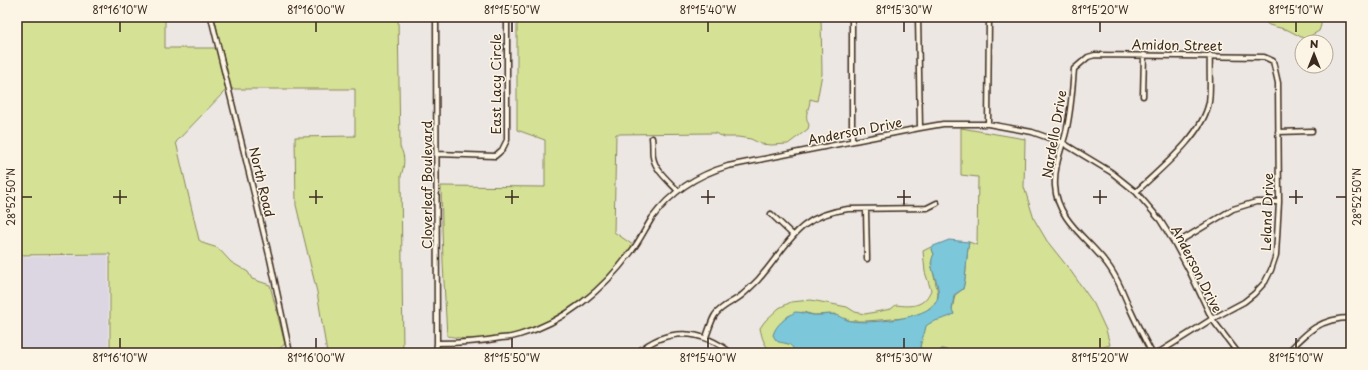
<svg xmlns="http://www.w3.org/2000/svg" width="1368" height="370" viewBox="0 0 1368 370" font-family="'Playpen Sans',sans-serif">
<rect width="100%" height="100%" fill="#ede7e4"/>
<filter id="ink" filterUnits="userSpaceOnUse"><feTurbulence type="fractalNoise" baseFrequency=".025" numOctaves="2"/><feDisplacementMap in="SourceGraphic" scale="8" xChannelSelector="R" yChannelSelector="G"/><feConvolveMatrix kernelMatrix="1 2 1 2 8 2 1 2 1" color-interpolation-filters="sRGB"/></filter>
<g filter="url(#ink)">
<path fill="#dbd6e2" d="M108 255V353H17V257Z"/>
<path fill="#d5e295" stroke="#88865a" d="M17 17H165V48H216L226 90 176 142 199 240 205 244 218 248 231 262 248 272 252 279 270 285 285 344 274 353H110V254L17 255Z
M214 17H398L400 147C406 157 404 166 401 176L403 353H327L317 292 296 205 295 137 355 136V89H231Z
M517 17H821L822 74 817 101 810 99C810 110 803 113 809 125L808 129 788 144 771 145 761 144 751 139 738 137H725L714 133 616 134 614 232 633 245C611 282 559 322 517 333 504 336 488 338 475 339 466 340 456 337 447 336L443 263 441 186 545 187V140L517 130Z
M1259 17H1321V25L1319 31 1305 39 1288 30 1269 25Z
M961 128 1025 139 1024 187 1034 219 1047 241 1070 270 1094 304 1106 330 1110 345 1085 353H960L942 349 937 353H926L920 347C921 339 925 334 925 326L931 321 954 314 952 310 955 295 963 289C967 273 966 258 969 242L977 245 978 177 961 175Z
M931 247 934 254 931 263 938 293 937 301 925 312 905 318 866 321H851L834 314 814 315 803 312 788 316 780 324 790 344 798 353H774C764 347 762 338 760 328L765 321 779 308 791 302 811 300 847 307 855 312 865 314 891 309 896 305C912 307 924 307 931 290L925 272 923 251Z"/>
<path fill="#7bc7da" stroke="#61888f" d="M949 240 969 242C966 258 967 272 963 289L954 295 952 310 954 314C945 320 934 319 926 326 925 334 921 339 920 347L926 353H937L942 349 960 353H798C794 351 792 345 788 344 779 341 778 345 773 335 776 324 786 318 795 312 802 312 807 314 813 315 820 316 828 313 835 315 841 316 846 321 852 321 871 324 926 319 936 302 945 286 925 269 934 254L931 247Z"/>
<g fill="none" stroke-linecap="round" stroke-linejoin="round">
<g stroke="#3b2a1e" stroke-width="7">
<path id="street" d="M211 17 270 259 290 353
M436 17 437 343 436 353
M918 17 920 128
M1143 96 1144 55
M988 124 989 17
M1278 132 1312 131
M652 138C653 144 652 151 653 157 655 170 669 181 677 190
M852 141V17
M437 154 495 156 502 150 507 140V17
M1136 192C1160 169 1203 135 1209 102 1211 89 1209 69 1210 55
M866 210 867 259
M771 214 793 235
M1175 244 1233 209 1256 202H1279
M706 337C709 330 711 321 715 315 722 305 734 302 742 295 748 290 753 285 758 280 789 245 795 216 848 209L927 208 937 203
M437 343C459 343 479 342 501 338 507 338 513 337 519 335 565 322 603 290 631 252 639 242 645 229 652 218 671 192 697 175 728 166L920 128 943 124H988L1032 132 1063 143 1111 172 1136 192 1160 220 1175 244 1190 272 1212 319 1238 353
M637 353C667 327 701 329 731 353
M1152 353C1144 339 1137 324 1130 309 1124 295 1119 281 1110 268 1092 241 1057 222 1055 186 1054 168 1060 153 1065 136 1071 114 1072 92 1074 69L1088 57 1095 55 1264 57 1273 61 1278 83 1279 202 1276 255 1271 270 1265 282 1254 294 1244 302 1212 319 1158 353
M1287 353C1307 332 1320 318 1351 318"/>
</g>
<use href="#street" stroke="#fcf5e5" stroke-width="4"/>
</g>
</g>
<path fill="none" stroke="#3b2a1e" stroke-width="1.5" d="M120 22V32M316 22V32M512 22V32M708 22V32M904 22V32M1100 22V32M1296 22V32M120 190V204M316 190V204M512 190V204M708 190V204M904 190V204M1100 190V204M1296 190V204M22 197H32M113 197H127M309 197H323M505 197H519M701 197H715M897 197H911M1093 197H1107M1289 197H1303M1336 197H1346M120 338V348M316 338V348M512 338V348M708 338V348M904 338V348M1100 338V348M1296 338V348"/>
<g text-anchor="middle" stroke-width="3" stroke-linejoin="round" paint-order="stroke">
<g font-size="13" fill="#3b2a1e" stroke="#fcf5e5">
<text transform="translate(1177 45) rotate(1)" y="5">Amidon Street</text>
<text transform="translate(496 84) rotate(-90)" y="5">East Lacy Circle</text>
<text transform="translate(855 131) rotate(-11)" y="5">Anderson Drive</text>
<text transform="translate(1054 134) rotate(-80)" y="5">Nardello Drive</text>
<text transform="translate(262 182) rotate(77)" y="5">North Road</text>
<text transform="translate(427 185) rotate(-90)" y="5">Cloverleaf Boulevard</text>
<text transform="translate(1267 212) rotate(-88)" y="5">Leland Drive</text>
<text transform="translate(1197 269) rotate(63)" y="5">Anderson Drive</text>
</g>
</g>
<rect width="1368" height="370" fill="none" stroke="#fcf5e5" stroke-width="44"/>
<g transform="translate(1314 54)"><circle r="19" fill="#fcf5e5" stroke="#afa495"/>
<path d="M0-3L7 15L0 10L-7 15Z" fill="#3b2a1e"/>
<text y="-6" font-size="11" font-weight="bold" text-anchor="middle" fill="#3b2a1e">N</text>
</g>
<rect x="22" y="22" width="1324" height="326" fill="none" stroke="#3b2a1e" stroke-width="1.5"/>
<g font-size="10" text-anchor="middle" fill="#3b2a1e">
<text x="120" y="14">81°16'10"W</text>
<text x="316" y="14">81°16'00"W</text>
<text x="512" y="14">81°15'50"W</text>
<text x="708" y="14">81°15'40"W</text>
<text x="904" y="14">81°15'30"W</text>
<text x="1100" y="14">81°15'20"W</text>
<text x="1296" y="14">81°15'10"W</text>
<text transform="translate(11 197) rotate(-90)" y="4">28°52'50"N</text>
<text transform="translate(1357 197) rotate(-90)" y="4">28°52'50"N</text>
<text x="120" y="362">81°16'10"W</text>
<text x="316" y="362">81°16'00"W</text>
<text x="512" y="362">81°15'50"W</text>
<text x="708" y="362">81°15'40"W</text>
<text x="904" y="362">81°15'30"W</text>
<text x="1100" y="362">81°15'20"W</text>
<text x="1296" y="362">81°15'10"W</text>
</g>
</svg>
